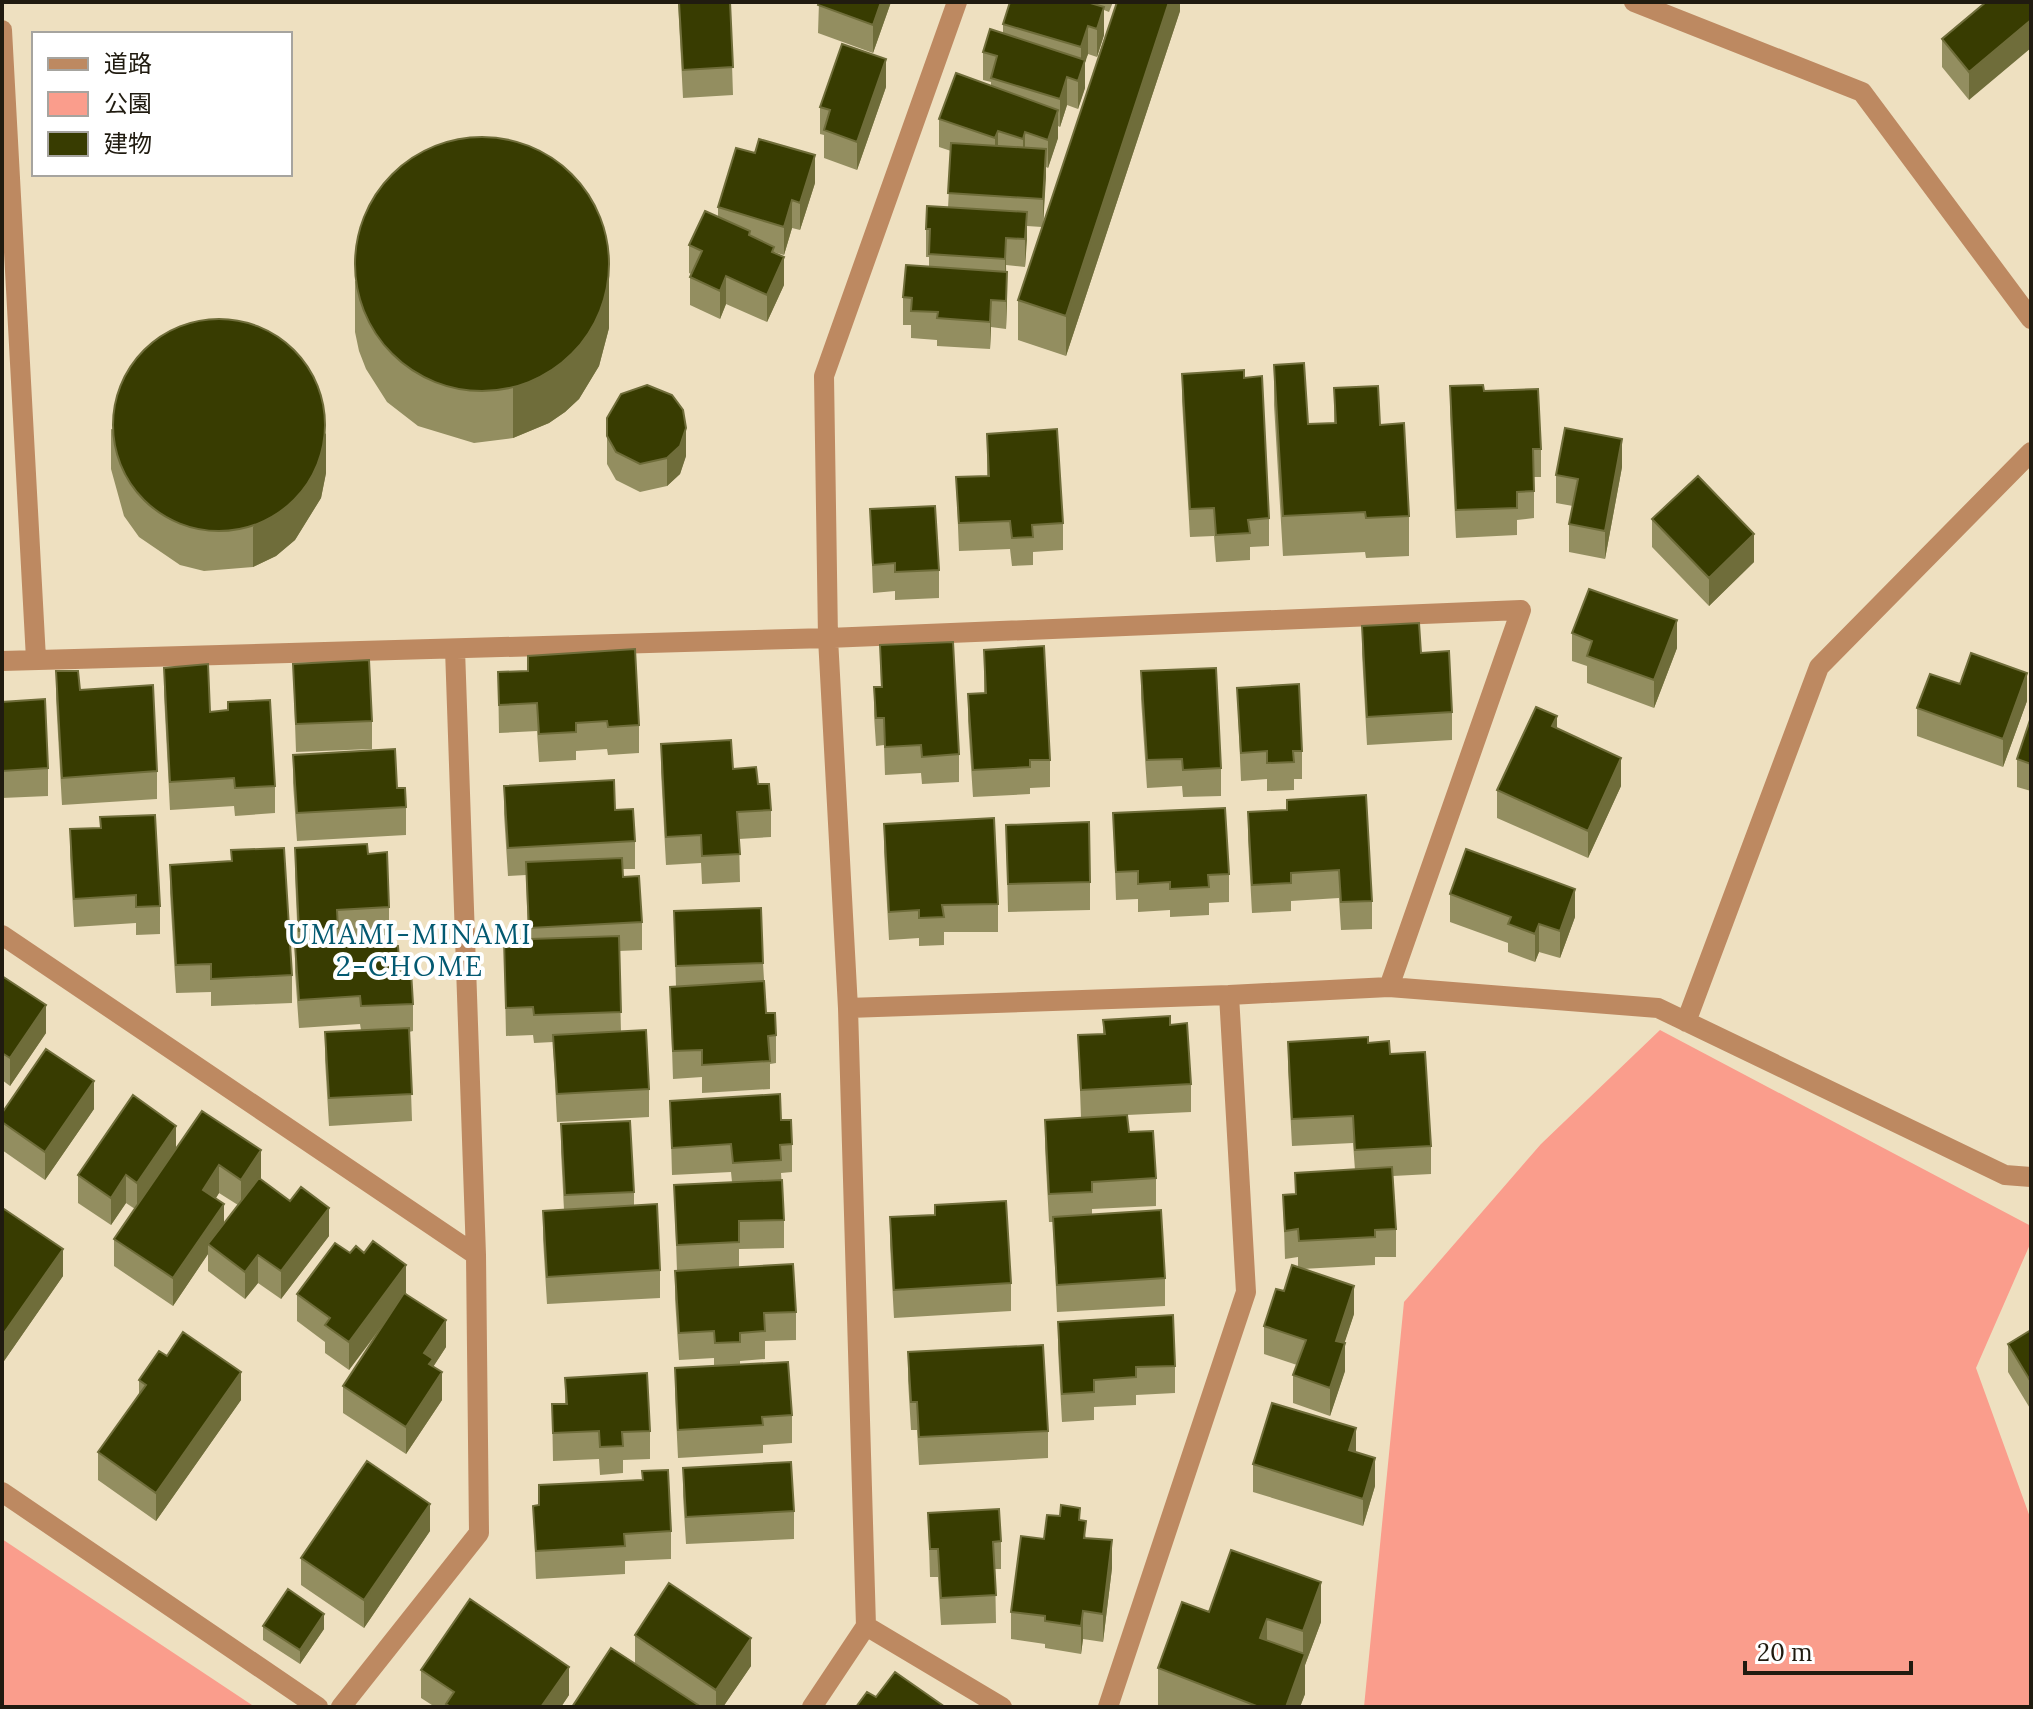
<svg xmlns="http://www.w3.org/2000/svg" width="2033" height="1709" viewBox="0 0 2033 1709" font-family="Lora,'Noto Sans JP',serif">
<rect width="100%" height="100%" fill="#eee0c0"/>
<path fill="#fa9d8c" d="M1660 1030 2031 1226V1242L1976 1368 2031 1520V1707H1364L1404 1302 1541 1144Z
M2 1539 255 1707H2Z"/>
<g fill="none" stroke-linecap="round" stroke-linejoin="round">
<path stroke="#bd8961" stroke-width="20" d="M1634 2 1862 92 2031 319
M2 30 36 659
M2 661 828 638 1521 610 1389 987
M2 935 476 1255
M848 1008 1229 995
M1686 1022 1819 667 2031 452
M2 1492 318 1707
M866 1626 848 1008 828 638 824 376 957 2
M341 1707 479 1533 476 1255 455 649
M812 1707 866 1626 1002 1707
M1108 1707 1246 1292 1229 995 1389 987 1658 1008 2005 1175 2031 1177"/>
</g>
<path fill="#938e60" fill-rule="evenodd" d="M678 2H730L733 95 683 98Z
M819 2H891L873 53 818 33Z
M1010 2H1113L1109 12 1104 10V35L1097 57 1088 54 1085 62V88L1078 109 1067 105 1060 127 1058 126V138L1048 168 1046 167 1043 225 1180 2V11L1066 356 1018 340V300L1042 227 1027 226 1025 267 1006 265 1007 299 1006 329 991 327 990 349 937 346V340L911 338V325H903V297L929 266V257H926V229L948 208 951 151 939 147V119L991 86V82L983 80V52L1003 33V24Z
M1986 2 1969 100 1942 67V39Z
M886 87 857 170 824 158V135L820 134V107Z
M815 183 800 230 792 228 784 255 774 252 784 285 767 322 726 304 720 319 690 305V277L691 274 689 273V245L718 217V207Z
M355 281 609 328 599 366 579 399 565 412 549 423 513 438 474 443 418 426 387 402 366 369 359 351 355 332Z
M1274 365 1308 424 1334 423V388L1380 425 1409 516V556L1366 558 1365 552 1283 556 1274 405Z
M1182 374 1244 378 1269 518V546L1250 547V560L1216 562 1214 536 1190 537 1182 401Z
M1450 386 1484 391 1541 449V477H1534V518L1517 520V535L1456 538 1450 414Z
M607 418 686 456 680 474 667 486 640 492 616 480 607 464Z
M111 429 326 473 321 498 295 540 276 556 253 567 204 571 180 565 139 537 124 516 111 469Z
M987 434 1063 523V550L1033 552V565L1012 566 1010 549 959 551 956 477 987 476Z
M1622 467 1605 559 1569 552V524L1573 506 1556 503V475Z
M870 509 939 570V598L895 600V591L873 593Z
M1652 519 1754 562 1709 606 1652 547Z
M1362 626 1421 653 1452 712V740L1367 745 1362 654Z
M1572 633 1677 648 1654 708 1587 683V666L1572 661Z
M880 645 959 754V782L922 784 921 773 885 775 884 745 876 746 874 715V687H881Z
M984 650 1050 760V787L1030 788V794L973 797 968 721V694L984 693Z
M293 664 372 721V749L296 752Z
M164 668 210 712 275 786V813L235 816 234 806 170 810 164 695Z
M56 671 80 690 157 771V799L62 805 56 699Z
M1141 671 1221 768V796L1183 797 1182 786 1147 788 1141 699Z
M498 672 639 725V753L608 755 607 749 576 751V760L539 762 537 731 499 733Z
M1237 688 1302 751V779H1294V790L1267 791V779L1241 781Z
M2027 701 2003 767 1917 736V708Z
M2 702 48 768V796L2 798Z
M2031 717V791L2017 787V759Z
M1557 729 1621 786 1588 858 1497 818V790Z
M661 744 733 769 758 784 771 810V837L739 839 740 882 702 884 701 863 666 865 661 772Z
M293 755 397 788 406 807V835L297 841 293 783Z
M504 786 615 810 635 841V869H623V877L642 922V950L619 951 621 1032 649 1089V1117L557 1122 553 1042 534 1043 533 1035 506 1036 504 940 528 939 526 875 508 876 504 814Z
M1287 810 1372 901V929L1341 930 1339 898 1291 901V911L1252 913 1248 840V812Z
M1113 813 1229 874V902L1209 903V915L1170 917V910L1138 912V899L1116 900Z
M884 824 998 904V932H944V945L919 946V938L889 940 884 852Z
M1006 825 1090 882V910L1008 912Z
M70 829 160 906V934L136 935V923L74 927 70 856Z
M295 848 368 854 389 907V935L338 938V942L386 947 400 971 413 1004V1031L409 1032 412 1121 329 1126 325 1060V1032L361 1030 360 1024 299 1028 295 972V945L298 944 295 876Z
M231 850 292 975V1003L211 1006V992L176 993 170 893V865L231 862Z
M1450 894 1575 917 1560 958 1539 952 1535 962 1508 952V943L1450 922Z
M674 911 763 963 766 1013 776 1035V1063L770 1064V1089L702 1093V1077L673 1079 670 987H676Z
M2 976 46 1033 10 1086 2 1080Z
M1103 1020 1170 1025 1191 1084V1112L1127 1115 1129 1132 1156 1178V1206L1092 1209V1215L1165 1278V1306L1057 1312 1053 1222H1049L1045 1148V1120L1081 1118 1078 1035 1103 1034Z
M1288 1042 1368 1043 1390 1054 1431 1146V1174L1393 1176 1396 1229V1257H1375V1265L1302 1269 1354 1314 1344 1343 1345 1371 1330 1416 1293 1403V1375L1297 1365 1264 1354V1326L1298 1268V1257L1285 1259 1283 1195 1295 1194V1173L1355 1170 1353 1143 1292 1146 1288 1070Z
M670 1101 781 1120 792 1144V1172L781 1173 784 1220V1248L739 1249V1268L796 1312V1340L765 1341V1359L740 1361V1364L792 1415V1443L763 1445V1453L678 1458 675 1395V1368L714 1366V1358L679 1360 675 1299V1271H677L674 1185 732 1182 731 1172 672 1175Z
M94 1109 45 1180 2 1150V1113Z
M561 1124 634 1192V1206L660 1270V1298L547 1304 543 1239V1211L564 1210 561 1152Z
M176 1149 261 1178 260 1179 329 1236 281 1299 258 1283 245 1299 208 1271V1254L173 1306 114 1266V1239L135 1209 126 1203 111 1225 78 1203V1175ZM219 1193 238 1205 224 1224 216 1198Z
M2 1211 63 1276 4 1361 2 1360Z
M890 1217 1011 1283V1311L894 1318 890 1245Z
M406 1293 446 1347 433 1367 442 1400 406 1454 343 1413V1386L387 1320 349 1370 325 1353V1342L297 1321V1294Z
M1058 1322 1175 1366V1393L1136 1395V1405L1094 1407V1420L1062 1422 1058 1350Z
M2031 1330V1410L2008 1372V1344Z
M908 1352 1048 1431V1458L919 1465 917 1430H911L908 1380Z
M565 1378 650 1431V1459L623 1460V1473L600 1475 599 1459 553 1461 552 1404H565Z
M139 1380 241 1400 156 1521 98 1480V1452L139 1395Z
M1253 1464 1375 1486 1363 1526 1253 1492Z
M683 1468 794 1511V1539L686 1544 683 1496Z
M642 1471 671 1531V1559L625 1561V1574L536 1579 533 1506 539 1505V1485L642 1480Z
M928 1513 1001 1541V1569H995L996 1623 941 1625 938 1577H930Z
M1080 1520 1086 1538 1112 1568 1103 1642 1083 1639 1081 1654 1045 1648V1644L1011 1639V1612L1044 1539Z
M430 1531 364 1628 301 1585V1558Z
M1209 1612 1321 1622 1305 1665V1694L1300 1707H1158V1668Z
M263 1626 324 1629 300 1664 263 1640Z
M635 1635 751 1666 723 1707H572L635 1663Z
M421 1670 569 1695 561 1707H435L421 1698Z"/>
<path fill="#6f6d3a" d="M881 2H891L873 53V25Z
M1169 2H1180V11L1066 356V316Z
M1104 7V35L1097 57V29Z
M2031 20V48L1969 100V72Z
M1088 26V54L1085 62V88L1078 109V81L1081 73V47Z
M886 59V87L857 170V142Z
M1067 77V105L1060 127V99Z
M1058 110V138L1048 168V140Z
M998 131V158L995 166V138Z
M1025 132V159L1023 167V139Z
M1046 149V177L1043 227V199Z
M815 155V183L800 230V203Z
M792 200V228L784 255V227Z
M1027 212V240L1025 267V239Z
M1006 238V265L1005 287V259Z
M784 257V285L767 322V295Z
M1007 272V299L1006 329V301Z
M726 276V304L720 319V291Z
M609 277V328L599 366 579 399 565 412 549 423 513 438V388Z
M991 300V327L990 349V322Z
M686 428V456L680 474 667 486V458Z
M326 433V473L321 498 295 540 276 556 253 567V527Z
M1622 439V467L1605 559V531Z
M1754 534V562L1709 606V578Z
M1677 620V648L1654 708V680Z
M2027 673V701L2003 767V739Z
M1557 716V744L1552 726Z
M1621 758V786L1588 858V831Z
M1575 889V917L1560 958V931Z
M1539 924V952L1535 962V934Z
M46 1005V1033L10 1086V1058Z
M94 1081V1109L45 1180V1152Z
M176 1126V1153L137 1211V1183Z
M261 1150V1178L241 1208V1180Z
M219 1165V1193L203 1218V1190Z
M126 1175V1203L111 1225V1198Z
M224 1204V1231L208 1244V1254L173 1306V1278Z
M329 1208V1236L281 1299V1271Z
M63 1249V1276L4 1361V1333Z
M258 1255V1283L245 1299V1272Z
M406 1265V1293L349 1370V1342Z
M1354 1286V1314L1336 1369V1341Z
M446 1320V1347L433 1367 442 1372V1400L406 1454V1427L424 1353Z
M1345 1343V1371L1330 1416V1388Z
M241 1372V1400L156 1521V1493Z
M1356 1428V1456L1349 1450Z
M1375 1458V1486L1363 1526V1499Z
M430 1504V1531L364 1628V1600Z
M1112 1540V1568L1103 1642V1614Z
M1321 1582V1622L1305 1665V1694L1300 1707H1286L1303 1661V1631Z
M1083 1611V1639L1081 1654V1626Z
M324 1614V1629L300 1664V1650Z
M1267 1619V1659L1260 1638Z
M751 1638V1666L723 1707H716V1690Z
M569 1667V1695L561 1707H541Z"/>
<path fill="#383c01" stroke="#6f6d3a" stroke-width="2" d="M679 2H730L733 67 683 70Z
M819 2H881L873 25 818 5Z
M1010 2H1087L1104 7 1097 29 1088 26 1081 47 1003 24Z
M1117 2H1169L1066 316 1018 300Z
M1986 2H2031V20L1969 72 1942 39Z
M990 29 1085 60 1078 81 1067 77 1060 99 991 78 997 56 983 52Z
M842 44 886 59 857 142 824 130 830 110 820 107Z
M956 73 1058 110 1048 140 1025 132 1023 139 998 131 995 138 939 119Z
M355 264a127 127 0 1 1 254 0a127 127 0 1 1-254 0Z
M759 139 815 155 800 203 792 200 784 227 718 207 736 148 755 153Z
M951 143 1046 149 1043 199 948 193Z
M927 206 1027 212 1025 239 1006 238 1005 259 929 254 930 229H926Z
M705 211 750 231 749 235 774 247 772 252 784 257 767 295 726 276 720 291 690 277 702 251 689 245Z
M906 265 1007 272 1006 301 991 300 990 322 937 318 938 312 911 311 912 298 903 297Z
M113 425a106 106 0 1 1 212 0a106 106 0 1 1-212 0Z
M1304 363 1308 424 1336 423 1334 388 1378 386 1380 425 1404 423 1409 516 1366 518 1365 512 1283 516 1274 365Z
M1244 370V378L1262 376 1269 518 1248 520 1250 533 1216 535 1214 508 1190 509 1182 374Z
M647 385 672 395 683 410 686 428 680 446 667 458 640 464 616 452 607 436V418L621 394Z
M1483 385 1484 391 1538 389 1541 449H1533L1534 491 1517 492V508L1456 510 1450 386Z
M1565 428 1622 439 1605 531 1569 524 1578 479 1556 475Z
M1057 429 1063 523 1032 525 1033 537 1012 538 1010 521 959 523 956 477 989 476 987 434Z
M1698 476 1754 534 1709 578 1652 519Z
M935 506 939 570 895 572V563L873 565 870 509Z
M1589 589 1677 620 1654 680 1587 656 1592 641 1572 633Z
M1419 623 1421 653 1449 651 1452 712 1367 717 1362 626Z
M953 642 959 754 922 757 921 745 885 747 884 718H876L874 687H882L880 645Z
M1044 646 1050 760H1030V767L973 770 968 694 986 693 984 650Z
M635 649 639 725 608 727 607 721 576 723V732L539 734 537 703 499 705 498 672 528 671V656Z
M1971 653 2027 673 2003 739 1917 708 1930 674 1960 684Z
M369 660 372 721 296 724 293 664Z
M208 664 210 712 228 710V702L270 700 275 786 235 788 234 778 170 782 164 668Z
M1216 668 1221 768 1183 770 1182 759 1147 760 1141 671Z
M56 671H78L80 690 153 685 157 771 62 778Z
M1299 684 1302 751H1293L1294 762 1267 763V751L1241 753 1237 688Z
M45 699 48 768 2 771V702Z
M1536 707 1557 716 1552 726 1621 758 1588 831 1497 790Z
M2031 717V764L2017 759Z
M731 740 733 769 756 767 758 784H769L771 810 737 812 740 854 702 856 701 835 666 837 661 744Z
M395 749 397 788H405L406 807 297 813 293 755Z
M614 780 615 810 633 809 635 841 508 848 504 786Z
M1366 795 1372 901 1341 902 1339 870 1291 873V883L1252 885 1248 812 1287 810V800Z
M1225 808 1229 874 1208 875 1209 887 1170 889V882L1138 884V871L1116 872 1113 813Z
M155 815 160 906 136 907V895L74 899 70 829 101 828 100 817Z
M994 818 998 904 942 905 944 917 919 918V910L889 912 884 824Z
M1089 822 1090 882 1008 884 1006 825Z
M367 844 368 854 387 852 389 907 337 910 338 928 299 931 295 848Z
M284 848 292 975 211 979V964L176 965 170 865 232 861 231 850Z
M1466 849 1575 889 1560 931 1539 924 1535 934 1508 924 1511 917 1450 894Z
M622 858 623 877 639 876 642 922 529 928 526 862Z
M761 908 763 963 676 966 674 911Z
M619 936 621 1012 534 1015 533 1007 506 1008 504 940Z
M386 940V947L398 946 400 971H411L413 1004 361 1006 360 996 299 1000 295 945Z
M2 976 46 1005 10 1058 2 1053Z
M764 981 766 1013H775L776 1035 768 1036 770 1061 702 1065V1050L673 1051 670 987Z
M1170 1016V1025L1187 1023 1191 1084 1081 1090 1078 1035 1105 1034 1103 1020Z
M409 1028 412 1094 329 1098 325 1032Z
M646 1030 649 1089 557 1094 553 1035Z
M1368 1037V1043L1389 1041 1390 1054 1425 1052 1431 1146 1355 1150 1353 1116 1292 1119 1288 1042Z
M46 1049 94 1081 45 1152 2 1122V1113Z
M780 1094 781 1120H791L792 1144 780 1145 781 1160 733 1163 731 1144 672 1148 670 1101Z
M133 1095 176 1126 137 1183 126 1175 111 1198 78 1175Z
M202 1111 261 1150 241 1180 219 1165 203 1190 224 1204 173 1278 114 1239Z
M1127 1115 1129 1132 1153 1131 1156 1178 1092 1182V1192L1049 1194 1045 1120Z
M630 1121 634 1192 565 1195 561 1124Z
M1392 1167 1396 1229 1375 1230V1237L1299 1241 1298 1229 1285 1231 1283 1195 1296 1194 1295 1173Z
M259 1178 290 1201 301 1187 329 1208 281 1271 258 1255 245 1272 208 1244Z
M782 1180 784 1220 739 1221V1242L677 1245 674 1185Z
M1006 1201 1011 1283 894 1290 890 1217 935 1215V1205Z
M657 1204 660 1270 547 1277 543 1211Z
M4 1209 63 1249 4 1333 2 1332V1211Z
M1161 1210 1165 1278 1057 1285 1053 1217Z
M373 1241 406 1265 349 1342 325 1325 330 1318 297 1294 335 1243 350 1253 356 1246 364 1253Z
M793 1264 796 1312 764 1313 765 1331 740 1333V1342L715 1343 714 1331 679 1333 675 1271Z
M1292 1265 1354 1286 1336 1341 1345 1343 1330 1388 1293 1375 1306 1340 1264 1326 1276 1289 1284 1291Z
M404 1293 446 1320 424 1353 433 1359 429 1364 442 1372 406 1427 343 1386Z
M1173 1315 1175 1366 1136 1367V1377L1094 1380V1392L1062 1394 1058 1322Z
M2031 1330V1382L2008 1344Z
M183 1332 241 1372 156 1493 98 1452 146 1385 139 1380 159 1351 167 1356Z
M1043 1345 1048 1431 919 1437 917 1402H911L908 1352Z
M788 1362 792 1415 762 1417 763 1425 678 1430 675 1368Z
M647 1373 650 1431 622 1432 623 1446 600 1447 599 1431 553 1433 552 1404H567L565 1378Z
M1272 1403 1356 1428 1349 1450 1375 1458 1363 1499 1253 1464Z
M367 1461 430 1504 364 1600 301 1558Z
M791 1462 794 1511 686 1517 683 1468Z
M668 1470 671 1531 624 1534 625 1546 536 1551 533 1506 539 1505V1485L643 1480 642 1471Z
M1061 1505 1080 1508 1079 1520 1086 1521 1084 1538 1112 1540 1103 1614 1083 1611 1081 1626 1045 1621V1616L1011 1612 1021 1536 1044 1539 1047 1515 1060 1516Z
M999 1509 1001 1541 993 1542 996 1595 941 1598 938 1549H930L928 1513Z
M1231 1550 1321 1582 1303 1631 1267 1619 1260 1638 1305 1654 1286 1707H1259L1158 1668 1182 1602 1209 1612Z
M669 1583 751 1638 716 1690 635 1635Z
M288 1589 324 1614 300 1650 263 1626Z
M470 1599 569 1667 541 1707H451L446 1704 454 1692 421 1670Z
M611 1648 701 1707H572Z
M895 1672 945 1707H856L867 1692 876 1697Z"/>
<g text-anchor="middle" stroke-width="8" stroke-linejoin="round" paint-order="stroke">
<g font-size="28" letter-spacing="2" fill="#035971" stroke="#fff">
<text x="410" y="944">UMAMI-MINAMI<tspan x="410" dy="32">2-CHOME</tspan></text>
</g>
</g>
<rect width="2033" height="1709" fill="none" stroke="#201b10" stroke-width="8"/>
<rect x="32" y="32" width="260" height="144" fill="#ffffff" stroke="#a6a49f" stroke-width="2"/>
<rect x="48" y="58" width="40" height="12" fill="#bd8961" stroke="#a6a49f" stroke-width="2"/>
<text x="104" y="72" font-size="24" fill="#201b10">道路</text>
<rect x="48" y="92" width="40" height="24" fill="#fa9d8c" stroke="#a6a49f" stroke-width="2"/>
<text x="104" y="112" font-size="24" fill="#201b10">公園</text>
<rect x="48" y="132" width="40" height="24" fill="#383c01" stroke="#a6a49f" stroke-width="2"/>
<text x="104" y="152" font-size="24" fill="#201b10">建物</text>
<path d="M1745 1661v12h166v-12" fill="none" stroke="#201b10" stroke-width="4"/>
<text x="1757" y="1661" font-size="24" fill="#201b10" stroke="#ffffff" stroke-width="6" paint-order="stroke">20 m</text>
</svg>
